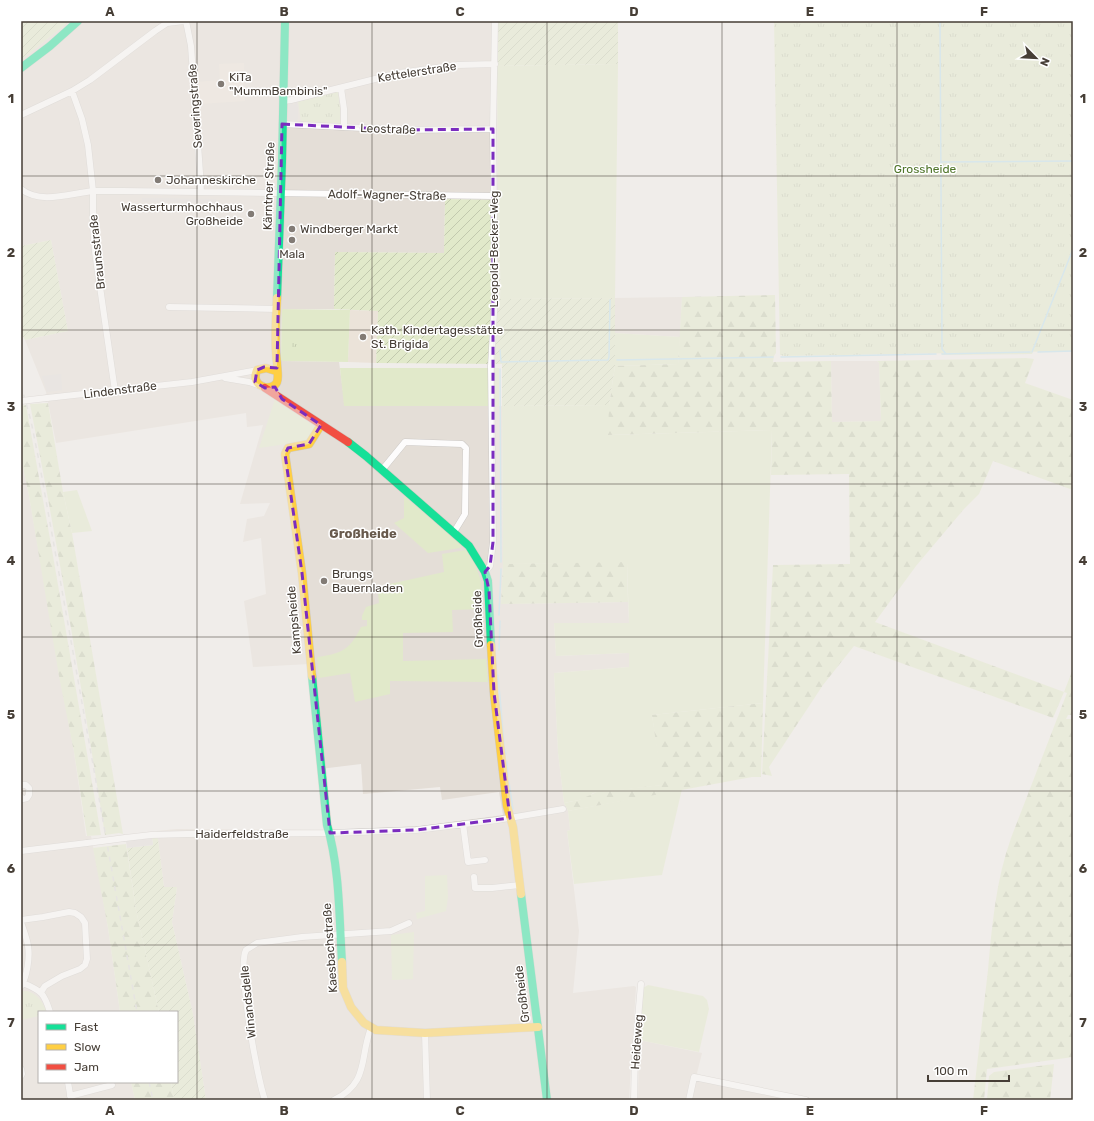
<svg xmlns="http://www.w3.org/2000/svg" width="1094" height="1121" viewBox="0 0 1094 1121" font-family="Rubik,sans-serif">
<defs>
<pattern id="forest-firs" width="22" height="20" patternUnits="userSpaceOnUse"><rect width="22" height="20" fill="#e1e9ca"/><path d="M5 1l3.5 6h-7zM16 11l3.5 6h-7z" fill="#c2c9ae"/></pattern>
<pattern id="park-tufts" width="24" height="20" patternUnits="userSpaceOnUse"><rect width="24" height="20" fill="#e1e9ca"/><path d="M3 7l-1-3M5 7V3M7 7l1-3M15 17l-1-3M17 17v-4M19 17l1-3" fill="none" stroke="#c2c9ae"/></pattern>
<pattern id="garden-furrows" width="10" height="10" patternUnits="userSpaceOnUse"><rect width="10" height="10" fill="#e1e9ca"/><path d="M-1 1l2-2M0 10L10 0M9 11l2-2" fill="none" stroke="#c2c9ae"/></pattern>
</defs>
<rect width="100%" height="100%" fill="#f0edea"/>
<path fill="#e4ded7" d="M69 21H497L498 200 445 199 444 253 335 252 334 309H282L281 359 283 361 339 362 345 406H502L503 564 501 604 628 602 629 623H554L556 656 629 653V667L554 673 558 753 564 803 568 811 570 830 567 831 579 931 573 993 634 986 636 987 629 1100H206L193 1014 172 922 177 887H164L157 831 177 829 332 830 421 826 503 815 499 792 442 800 440 787 363 794 361 764 320 769 309 664 253 667 244 601 266 594 261 538 243 542 247 519 264 516 270 503 240 504 263 425 247 427 246 413 56 443 46 392 25 340 68 331 51 240 21 246V60Z
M682 297 680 337 615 333V298Z
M831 361H877L879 363 881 421 832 422Z
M21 458 29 496 74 752 86 836H91L99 876 108 928 120 1012H39V1082H131L135 1100H21Z
M639 1040 702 1053 697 1073 700 1077 813 1100H638Z"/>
<path fill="#ebe3d9" d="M244 63 245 101 199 104 197 82 220 80 219 64Z
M350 310 378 311 376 363 348 362Z"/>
<path fill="#e1e9ca" d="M618 64 615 298 501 299 498 200 497 66Z
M1073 253 1032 354 942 355 941 353Z
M282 309 350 310 348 362 282 361 281 359Z
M615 333 680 337 678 364 615 366Z
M340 368H499V406H344Z
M275 399 315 427 307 441 259 448Z
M609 405V435L772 430 763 703 652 715 663 785 593 793C586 800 573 801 564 803L558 753 554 673 629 667V653L556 656 554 623H629L627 563 503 564 502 406Z
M77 490 92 531 72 533 63 492Z
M404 496 462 545 460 548 428 553 394 523 404 518Z
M466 550 475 564 481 581 483 609 452 610 453 632 403 633V661L486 659 488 682 390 681V694L355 702 350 673 319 678 317 657C341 654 350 650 361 627L367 626V620H362V616L366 607 379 603 378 591 385 590V585L444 572 442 554Z
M682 789 662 875 574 884 567 831 570 830 568 811Z
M447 875 448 897 446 911 417 919 416 913 425 911V876Z
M414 932 413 979 392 980 391 935Z
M648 985 703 996 707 1000 709 1009 699 1052 639 1040 643 988Z"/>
<path fill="url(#forest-firs)" d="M775 295 776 353 774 356 773 362 831 361 832 422 881 421 879 363 877 361 1026 358 1034 359 1025 383 1073 400V490L993 461 979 494 964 509 916 566 875 622 1064 692 1073 669V715H1068L1066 719H1073V1057L987 1069 984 1100H973C978 1057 983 1013 988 970 992 925 996 880 1011 838L1067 693 1064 692 1053 718 854 646 823 685 769 767 772 776 762 774 773 565 850 564 849 474 771 475 772 430 608 435 609 405 615 366 678 364 682 297Z
M48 403 63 492 72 533 123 834 119 833 105 835C82 690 58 547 30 404Z
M26 405 52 550 101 835 87 836 74 752 59 676 29 496 21 458V406Z
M627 562 628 602 501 604 503 564Z
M763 703 761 777H752L568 811 564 803 579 800 597 792 662 785 652 715Z
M126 844 136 910 159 1012H120L108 928 93 848Z
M1054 1064 1050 1100H987L989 1076 994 1072Z
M131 1082H171L174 1100H135Z"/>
<path fill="url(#park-tufts)" d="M774 21H1073V351L784 356 780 355Z
M338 91 340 107V124L301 122 298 101Z
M293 330 301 331 300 353 292 352Z
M21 991C33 989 43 1001 47 1012H39V1016L21 1020Z"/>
<path fill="url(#garden-furrows)" d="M21 21H66L67 23 21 60Z
M497 21H618V64L497 66Z
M445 199 498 200 501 299 615 298V366L609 405 502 406V364L376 363 378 311 334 309 335 252 444 253Z
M51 240 68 331 25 340 21 333V246Z
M157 831 164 887H177L172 922 193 1014 206 1100H174L171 1082H177V1012H159L136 910 127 848 153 845 152 838Z"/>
<path fill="#dfdcda" d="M293 102V105L297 102 298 111V119L294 122H291L288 118 287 109 289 111 288 103Z
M142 198 216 199 217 203 142 202Z
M61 374 62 390 47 392 42 376Z
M152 838 153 845 127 848 126 841Z"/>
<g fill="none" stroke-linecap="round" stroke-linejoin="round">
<path stroke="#bbdfee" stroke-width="1.5" d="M940 21 942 349 946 354
M941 162 1073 161
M500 350 501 362 608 360 609 357 610 300
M1032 352 1073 249
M1038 352 1073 351
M942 354 1030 352
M781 357 936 354
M617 360 773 357
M500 369 501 562
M499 615 501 569
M499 650 500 621
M498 675 504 743
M505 749 506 754
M507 762 508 776
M509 782 513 809"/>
<g stroke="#ccc9c6" stroke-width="7">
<path id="street" d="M186 21 191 46 200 173 201 192
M341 88 344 109V127
M72 91 82 119 88 145 93 191V226L95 252 115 391
M283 101 291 100 399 73 458 65 495 64
M21 115 72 91 90 80 155 31 167 23 184 21
M282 124 403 130 493 129
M21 189C41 205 71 193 94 191 103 191 112 191 122 191L493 196
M169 307 277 309
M225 378 249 382 258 385
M47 398 192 382 257 370
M382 470 405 442 462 444 466 448 465 514 454 532
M485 572 490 566 493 542 491 366 495 294 493 129 495 21
M21 785H26L29 788V795L27 798 23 799 21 797
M463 824 468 862 485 860
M125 838 151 835 187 834 330 833 416 830 497 820 563 809
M21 851 87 843
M474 877 475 888H492L520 885
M21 920 43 917 69 912 75 913 81 917 85 923 87 959 85 965 80 969 62 976 45 986 41 992
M21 922C23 929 27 938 28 946 30 957 27 977 21 986
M23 983C42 991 44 993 50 1012
M425 1033 427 1100
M21 1069 22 1074 21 1076
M68 1082 71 1100
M70 1096 112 1085
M265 1100C257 1078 237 967 246 950L257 943 302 937 391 931 409 923
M334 1100C370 1082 359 1058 371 1028
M634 1100 635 1053 641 984
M689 1100 694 1077 806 1100"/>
</g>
<g stroke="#cfc9c1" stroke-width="9">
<path id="fast" d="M21 68 50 46 78 21
M277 298 282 161 285 21
M348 442 366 456 469 546 485 572 488 581 491 645
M312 676 327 825C340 869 339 917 342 962
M521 894 547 1100"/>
</g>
<g stroke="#cfc9c1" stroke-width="9">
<path id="slow" d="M276 371 266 368 257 370C254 377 255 384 264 387 268 388 275 387 277 382 279 377 277 369 277 363 274 342 276 320 277 298
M491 645 494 693 507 806 513 827 521 894
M312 676 302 573 285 454 288 448 309 444 321 425
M342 962 343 988 351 1007 364 1023 376 1030 425 1033 538 1027"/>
</g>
<g stroke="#cfc9c1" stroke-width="9">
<path id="jam" d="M265 388 348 442"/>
</g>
<use href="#street" stroke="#fdfcfc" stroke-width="6"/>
<use href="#fast" stroke="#16e098" stroke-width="8"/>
<use href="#slow" stroke="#ffcf43" stroke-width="8"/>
<use href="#jam" stroke="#f24e42" stroke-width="8"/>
<path stroke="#d9d9d8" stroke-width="1.5" stroke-dasharray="5 5" stroke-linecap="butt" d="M21 385 31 421 39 461 137 1012
M149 1082 153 1100"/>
<g stroke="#ccc9c6" stroke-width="7" stroke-linecap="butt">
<path id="street-bridge" d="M21 401 47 398
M87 843 125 838"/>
</g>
<use href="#street-bridge" stroke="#fdfcfc" stroke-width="6"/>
</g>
<path d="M0 0H1094V1121H0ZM282 124 403 130 493 129V542L490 566 485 572 489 590 494 693 510 818 416 830 330 833 302 573 285 454 288 448 309 444 321 425 282 399 275 387 265 388 255 382 257 370 264 367 277 368Z" fill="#f0edea" fill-opacity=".55" fill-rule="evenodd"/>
<path fill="none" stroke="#7b2cbf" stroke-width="3" stroke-dasharray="8 5" stroke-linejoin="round" d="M282 124 403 130 493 129V542L490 566 485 572 489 590 494 693 510 818 416 830 330 833 302 573 285 454 288 448 309 444 321 425 282 399 275 387 265 388 255 382 257 370 264 367 277 368Z"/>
<path fill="none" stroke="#463e36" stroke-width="1" stroke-opacity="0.55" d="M197 21V1100M372 21V1100M547 21V1100M722 21V1100M897 21V1100M21 176H1073M21 330H1073M21 484H1073M21 637H1073M21 791H1073M21 945H1073"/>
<g fill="#827b75" stroke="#fff" stroke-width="1.5">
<circle cx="221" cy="84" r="4"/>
<circle cx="158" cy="180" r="4"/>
<circle cx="251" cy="214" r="4"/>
<circle cx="292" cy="229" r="4"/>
<circle cx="292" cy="240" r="4"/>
<circle cx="363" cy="337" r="4"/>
<circle cx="324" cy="581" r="4"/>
</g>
<g text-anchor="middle" stroke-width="3" stroke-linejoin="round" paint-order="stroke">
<g font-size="12" fill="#463e36" stroke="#fff">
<text transform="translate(417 72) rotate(-9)" y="4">Kettelerstraße</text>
<text transform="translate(195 106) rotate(-94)" y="4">Severingstraße</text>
<text transform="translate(388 129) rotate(2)" y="4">Leostraße</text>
<text transform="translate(269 186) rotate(-88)" y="4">Kärntner Straße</text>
<text transform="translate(387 195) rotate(1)" y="4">Adolf-Wagner-Straße</text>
<text transform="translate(494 249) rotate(-90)" y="4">Leopold-Becker-Weg</text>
<text transform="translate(97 252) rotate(-96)" y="4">Braunsstraße</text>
<text transform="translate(120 390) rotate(-7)" y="4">Lindenstraße</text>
<text transform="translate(478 619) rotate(-92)" y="4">Großheide</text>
<text transform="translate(294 620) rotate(-95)" y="4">Kampsheide</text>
<text x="242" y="838">Haiderfeldstraße</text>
<text transform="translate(330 948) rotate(-94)" y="4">Kaesbachstraße</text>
<text transform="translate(522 994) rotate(-97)" y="4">Großheide</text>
<text transform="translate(248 1002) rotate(-96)" y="4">Winandsdelle</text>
<text transform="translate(637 1042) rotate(-86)" y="4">Heideweg</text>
</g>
<g font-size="12" fill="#463e36" stroke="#fff" text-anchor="start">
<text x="229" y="81">KiTa<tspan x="229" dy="14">"MummBambinis"</tspan></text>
<text x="166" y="184">Johanneskirche</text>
<text x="243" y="211" text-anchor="end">Wasserturmhochhaus<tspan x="243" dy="14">Großheide</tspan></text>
<text x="300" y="233">Windberger Markt</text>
<text x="292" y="258" text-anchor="middle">Mala</text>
<text x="371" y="334">Kath. Kindertagesstätte<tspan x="371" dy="14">St. Brigida</tspan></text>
<text x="332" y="578">Brungs<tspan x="332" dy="14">Bauernladen</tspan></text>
</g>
<g font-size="12" fill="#50762a" stroke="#fff">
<text x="925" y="173">Grossheide</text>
</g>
<g font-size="13" font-weight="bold" fill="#685a4d" stroke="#fff">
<text x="363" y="538">Großheide</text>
</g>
</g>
<rect width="1094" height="1121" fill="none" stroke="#ffffff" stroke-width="44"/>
<rect x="38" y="1011" width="140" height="72" fill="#ffffff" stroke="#b5b2af"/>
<rect x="46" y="1024" width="20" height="6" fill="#16e098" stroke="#b5b2af"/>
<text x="74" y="1031" font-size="12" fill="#463e36">Fast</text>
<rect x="46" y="1044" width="20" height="6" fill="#ffcf43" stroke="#b5b2af"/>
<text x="74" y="1051" font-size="12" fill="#463e36">Slow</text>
<rect x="46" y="1064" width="20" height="6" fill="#f24e42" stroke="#b5b2af"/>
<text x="74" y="1071" font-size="12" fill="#463e36">Jam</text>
<g transform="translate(1036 58) rotate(114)" stroke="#ffffff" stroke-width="3" paint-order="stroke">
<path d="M0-3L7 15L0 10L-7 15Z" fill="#463e36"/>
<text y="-6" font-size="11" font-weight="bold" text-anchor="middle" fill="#463e36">N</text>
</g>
<path d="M928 1075v6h81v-6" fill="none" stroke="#463e36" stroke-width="2"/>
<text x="934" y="1075" font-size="12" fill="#463e36" stroke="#ffffff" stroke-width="3" paint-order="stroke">100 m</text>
<rect x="22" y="22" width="1050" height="1077" fill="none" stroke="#463e36" stroke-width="1.5"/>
<g font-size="13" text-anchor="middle" font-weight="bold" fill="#463e36">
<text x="110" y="16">A</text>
<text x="284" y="16">B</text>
<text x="460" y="16">C</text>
<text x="634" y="16">D</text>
<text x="810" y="16">E</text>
<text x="984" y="16">F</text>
<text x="11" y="103">1</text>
<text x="1083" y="103">1</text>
<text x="11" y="257">2</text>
<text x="1083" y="257">2</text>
<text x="11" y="411">3</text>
<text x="1083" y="411">3</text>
<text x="11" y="565">4</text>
<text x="1083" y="565">4</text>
<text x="11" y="719">5</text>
<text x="1083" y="719">5</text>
<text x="11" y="873">6</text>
<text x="1083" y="873">6</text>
<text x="11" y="1027">7</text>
<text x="1083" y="1027">7</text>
<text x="110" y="1115">A</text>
<text x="284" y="1115">B</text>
<text x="460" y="1115">C</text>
<text x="634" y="1115">D</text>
<text x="810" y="1115">E</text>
<text x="984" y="1115">F</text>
</g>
</svg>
